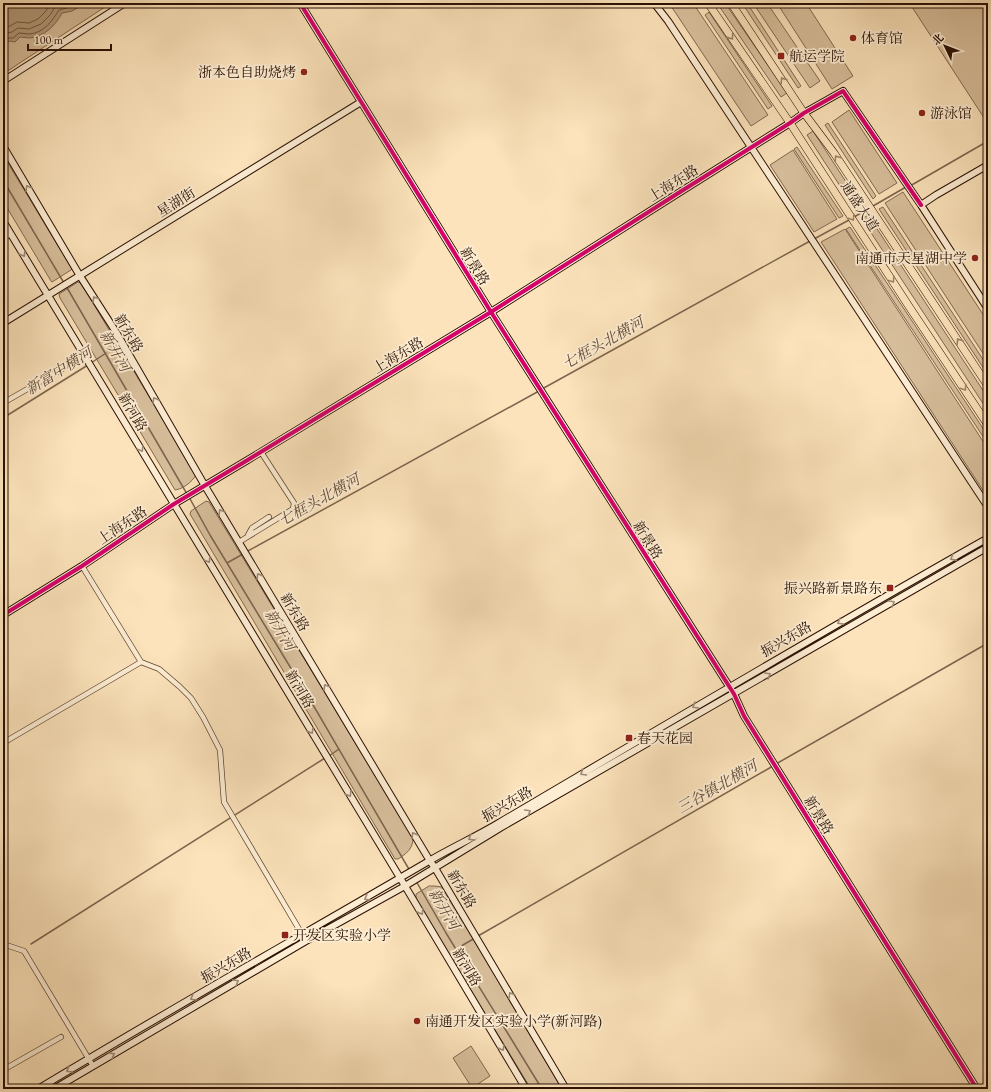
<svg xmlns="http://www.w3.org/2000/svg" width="991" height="1092" viewBox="0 0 991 1092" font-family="'EB Garamond','Noto Serif SC',serif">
<rect width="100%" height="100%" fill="#fce3bb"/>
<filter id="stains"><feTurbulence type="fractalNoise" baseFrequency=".005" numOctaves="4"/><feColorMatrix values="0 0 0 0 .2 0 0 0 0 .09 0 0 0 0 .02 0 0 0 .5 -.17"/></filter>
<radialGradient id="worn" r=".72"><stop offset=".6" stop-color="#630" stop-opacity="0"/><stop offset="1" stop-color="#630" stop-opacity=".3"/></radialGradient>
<path fill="#d8bf9c" stroke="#816850" d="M3 3H111L3 74Z
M669 3H693L768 115 751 126Z
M717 3H725L787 93 781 97Z
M742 3H747L801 86 798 88Z
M753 3H767L820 81 810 88Z
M777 3H806L853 76 832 89Z
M919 3H988V124L912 7Z
M709 12 772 106 768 109 705 15Z
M849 110 897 183 879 194 832 122Z
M828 123 876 196 873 199 825 125Z
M813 131 861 205 855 209 807 135Z
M797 147 843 216 839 218 794 149Z
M793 150 837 219 814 232 770 165Z
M3 155 72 269 71 270 52 282 51 281 3 201Z
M903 192 988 322V361L885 203Z
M883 207 988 367V375L879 209Z
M868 215 988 398V411L862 219Z
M850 227 988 436V444L846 229Z
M845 229 988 449V498L821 242Z
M78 282 81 283 196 475C192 482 183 489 175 490L60 298 59 294Z
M206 501 209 502 413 838C413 849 406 854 398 859H395L190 514 191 511Z
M429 886H434L442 887 562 1089H531L416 900V894Z
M471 1046 490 1076 472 1088 453 1058Z"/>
<path fill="#b59c7d" stroke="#7d644d" d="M3 3H86L72 11 62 13C56 25 44 37 30 38 27 38 23 37 20 37L15 42 9 41 3 47Z"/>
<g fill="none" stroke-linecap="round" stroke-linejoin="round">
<path stroke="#705640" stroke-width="1" d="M3 28 10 26 17 22 29 23 38 19 45 12 51 3
M3 35 7 33 12 32 18 28 29 29 41 24 50 15 55 7 59 5 66 3
M3 42 7 38H13L19 33C22 33 26 34 29 34 44 33 52 21 59 10L70 7 78 3"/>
<path stroke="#7d644d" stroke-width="1.5" d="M3 180 64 283
M910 186 988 141
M873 206 906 187
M854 217 868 209
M814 239 849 220
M66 286 187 494
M91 363 106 353
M542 389 810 241
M3 418 88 365
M189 497 210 535 309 698 410 871
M246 552 539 391
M227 563 243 554
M329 756 339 749
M776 764 988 643
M416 881 446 933 542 1089
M478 936 773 766
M31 944 325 758
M456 949 475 938"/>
<g stroke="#5e4632" stroke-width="6">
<path id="street" d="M3 238 11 234
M3 403 85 356
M248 535 252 528 269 517
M239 542 293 509 294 503 261 452
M141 662 159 669 180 687 191 698 203 717 220 750 224 802 306 941
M3 743 141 662 82 566
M3 944 24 951 93 1066
M3 1070 61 1037"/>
</g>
<g stroke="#2a1104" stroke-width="8">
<path id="secondary" d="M300 3 491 312 734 694 744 716 977 1089
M654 3 668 21 988 507
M3 81 125 3
M3 146 80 276 116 332 205 486 430 861 435 868 566 1089
M988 165 936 195 921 205 988 309
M3 221 405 886 526 1089
M3 323 361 102
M3 615 82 566 174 504 246 461 491 312 680 192 790 123 804 113 843 91 921 205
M38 1089C167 1011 299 937 429 861 451 848 475 837 497 824 660 728 823 631 988 538
M54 1089 306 941 405 886 500 828 988 547"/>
</g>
<g stroke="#2a1104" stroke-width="8">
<path id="primary" d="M708 3 790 123 910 308 988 425
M731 3 804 113 834 153 988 386
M987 539 988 535"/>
</g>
<use href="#street" stroke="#fdedd3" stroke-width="4.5"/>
<use href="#secondary" stroke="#fdedd3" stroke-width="6"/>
<use href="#primary" stroke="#fce3bb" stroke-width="7"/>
<g stroke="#fdedd3" stroke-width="6">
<path id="cycleway" d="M300 3 491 312 734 694 744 716 977 1089
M3 615 82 566 174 504 246 461 491 312 680 192 790 123 804 113 843 91 921 205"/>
</g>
<use href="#cycleway" stroke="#d6006c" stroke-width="4"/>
</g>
<defs><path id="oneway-chevron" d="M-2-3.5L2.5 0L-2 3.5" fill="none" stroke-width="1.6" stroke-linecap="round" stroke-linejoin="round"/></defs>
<g stroke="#9e8469">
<use href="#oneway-chevron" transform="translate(731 37) rotate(55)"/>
<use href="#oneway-chevron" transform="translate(783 80) rotate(-123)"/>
<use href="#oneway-chevron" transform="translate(837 158) rotate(-124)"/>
<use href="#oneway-chevron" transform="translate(852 218) rotate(57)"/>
<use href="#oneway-chevron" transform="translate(892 280) rotate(57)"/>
<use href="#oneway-chevron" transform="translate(959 341) rotate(-123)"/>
<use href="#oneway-chevron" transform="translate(964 388) rotate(56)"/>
</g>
<g stroke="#9e8a76">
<use href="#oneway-chevron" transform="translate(28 188) rotate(-121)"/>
<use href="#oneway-chevron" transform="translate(23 254) rotate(59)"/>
<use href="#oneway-chevron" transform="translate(95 299) rotate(-122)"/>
<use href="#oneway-chevron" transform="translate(155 400) rotate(-120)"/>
<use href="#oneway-chevron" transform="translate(141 449) rotate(59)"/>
<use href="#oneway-chevron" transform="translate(221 512) rotate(-121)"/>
<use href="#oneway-chevron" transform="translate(953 558) rotate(151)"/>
<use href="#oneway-chevron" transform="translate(208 560) rotate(59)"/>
<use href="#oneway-chevron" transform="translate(259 576) rotate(-121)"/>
<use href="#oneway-chevron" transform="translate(892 603) rotate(-30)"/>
<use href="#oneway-chevron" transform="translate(840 622) rotate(150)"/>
<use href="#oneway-chevron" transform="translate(768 675) rotate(-30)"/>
<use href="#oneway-chevron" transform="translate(326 687) rotate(-121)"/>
<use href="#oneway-chevron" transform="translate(695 706) rotate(150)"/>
<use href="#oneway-chevron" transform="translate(311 731) rotate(59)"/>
<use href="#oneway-chevron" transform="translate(583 773) rotate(149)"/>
<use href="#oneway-chevron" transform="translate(349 794) rotate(59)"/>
<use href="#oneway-chevron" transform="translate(528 812) rotate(-30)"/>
<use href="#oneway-chevron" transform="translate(414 835) rotate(-121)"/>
<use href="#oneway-chevron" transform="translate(471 838) rotate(151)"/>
<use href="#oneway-chevron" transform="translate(367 898) rotate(151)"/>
<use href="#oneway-chevron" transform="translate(421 912) rotate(59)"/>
<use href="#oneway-chevron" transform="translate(236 982) rotate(-30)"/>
<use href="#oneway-chevron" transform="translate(511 995) rotate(-121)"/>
<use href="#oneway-chevron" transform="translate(193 998) rotate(150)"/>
<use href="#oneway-chevron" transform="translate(502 1048) rotate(59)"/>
<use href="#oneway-chevron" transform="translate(112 1055) rotate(-31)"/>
<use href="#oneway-chevron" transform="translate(69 1070) rotate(149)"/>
</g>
<g fill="#8f2418" stroke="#fdedd3" stroke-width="1.5">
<circle cx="853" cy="38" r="4"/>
<rect x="777" y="52" width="8" height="8" rx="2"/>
<circle cx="304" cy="72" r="4"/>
<circle cx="922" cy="113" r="4"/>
<circle cx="975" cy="258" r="4"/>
<rect x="886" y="584" width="8" height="8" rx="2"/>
<rect x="625" y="734" width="8" height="8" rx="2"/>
<rect x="281" y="931" width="8" height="8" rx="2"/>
<circle cx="417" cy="1021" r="4"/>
</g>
<g text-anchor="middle" stroke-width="3.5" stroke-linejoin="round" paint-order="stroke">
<g font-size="14" fill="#2a1104" stroke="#fdedd3" text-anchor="start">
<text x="861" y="43">体育馆</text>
<text x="789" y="61">航运学院</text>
<text x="296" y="77" text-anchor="end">浙本色自助烧烤</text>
<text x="930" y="118">游泳馆</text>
<text x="967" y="263" text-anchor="end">南通市天星湖中学</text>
<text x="882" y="593" text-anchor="end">振兴路新景路东</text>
<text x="637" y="743">春天花园</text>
<text x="293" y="940">开发区实验小学</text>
<text x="425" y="1026">南通开发区实验小学(新河路)</text>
</g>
<g font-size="14" fill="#2a1104" stroke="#fdedd3">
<text transform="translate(673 183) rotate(-32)" y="5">上海东路</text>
<text transform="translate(176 202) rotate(-32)" y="5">星湖街</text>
<text transform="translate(860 206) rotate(57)" y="5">通盛大道</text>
<text transform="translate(475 266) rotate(58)" y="5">新景路</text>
<text transform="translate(129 333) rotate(59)" y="5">新东路</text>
<text transform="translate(398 355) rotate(-31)" y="5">上海东路</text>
<text transform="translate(133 412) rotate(59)" y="5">新河路</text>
<text transform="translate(122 525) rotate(-34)" y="5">上海东路</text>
<text transform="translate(648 540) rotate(58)" y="5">新景路</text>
<text transform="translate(295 612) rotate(59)" y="5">新东路</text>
<text transform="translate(786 639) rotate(-30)" y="5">振兴东路</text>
<text transform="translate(300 689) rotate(59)" y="5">新河路</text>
<text transform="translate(507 804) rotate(-30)" y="5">振兴东路</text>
<text transform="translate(819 815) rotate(58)" y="5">新景路</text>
<text transform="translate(462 889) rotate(59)" y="5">新东路</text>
<text transform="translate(226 965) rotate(-30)" y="5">振兴东路</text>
<text transform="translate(467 967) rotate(59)" y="5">新河路</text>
</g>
<g font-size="15" font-style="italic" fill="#624934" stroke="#fdedd3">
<text transform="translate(603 343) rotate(-29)" y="5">七框头北横河</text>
<text transform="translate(115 351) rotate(60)" y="5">新开河</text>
<text transform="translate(59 371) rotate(-32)" y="5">新富中横河</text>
<text transform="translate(319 500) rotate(-29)" y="5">七框头北横河</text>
<text transform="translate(280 630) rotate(60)" y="5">新开河</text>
<text transform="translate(717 787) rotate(-30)" y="5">三谷镇北横河</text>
<text transform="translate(444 909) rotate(59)" y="5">新开河</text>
</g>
</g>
<rect width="991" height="1092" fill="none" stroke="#fce3bb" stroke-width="16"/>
<rect x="4" y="4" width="983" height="1084" fill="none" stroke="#2a1104" stroke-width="2"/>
<rect x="8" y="8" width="975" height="1076" fill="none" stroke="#2a1104"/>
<g transform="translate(945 46) rotate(313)" stroke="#fdedd3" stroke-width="3" paint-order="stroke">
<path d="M0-3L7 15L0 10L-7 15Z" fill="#2a1104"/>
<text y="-6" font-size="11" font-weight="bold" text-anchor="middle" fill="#2a1104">北</text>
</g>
<path d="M28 44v6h83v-6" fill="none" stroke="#2a1104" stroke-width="2"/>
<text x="34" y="44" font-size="12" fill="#2a1104" stroke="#fdedd3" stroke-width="3" paint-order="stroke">100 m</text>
<rect width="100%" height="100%" filter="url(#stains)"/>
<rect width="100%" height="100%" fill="url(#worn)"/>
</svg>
